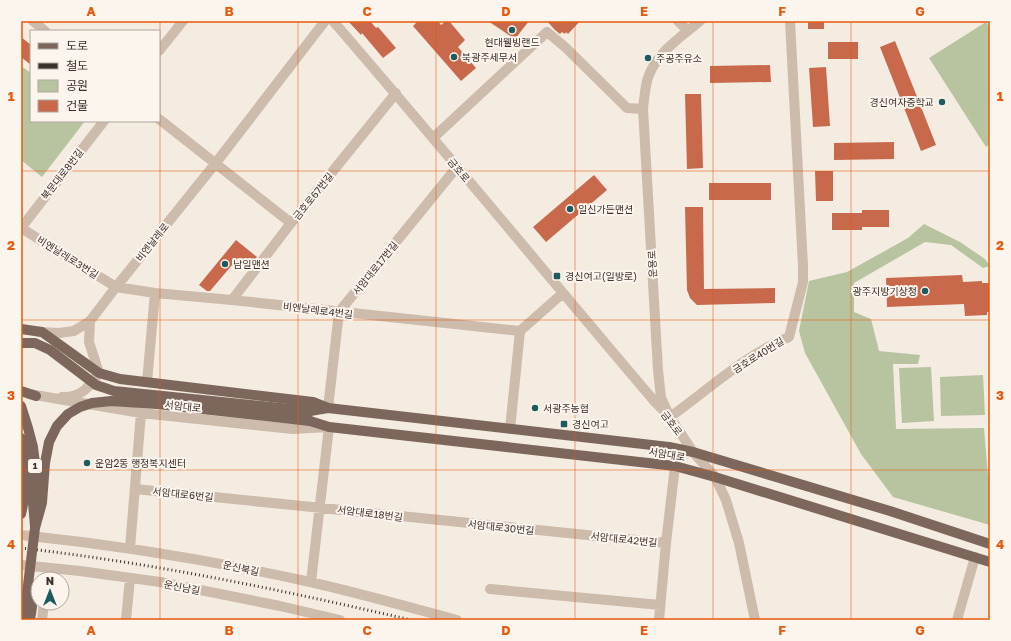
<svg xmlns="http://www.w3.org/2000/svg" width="1011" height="641" viewBox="0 0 1011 641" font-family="'Golos Text','Noto Sans KR',sans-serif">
<rect width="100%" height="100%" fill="#f4ebe1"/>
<path fill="#b8c4a0" d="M986 22 990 28V144L986 147 929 58Z
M21 66 31 73V121H85L42 177 21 160Z
M924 224 960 242 985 259 990 266 983 268 951 245 925 242 854 283V312L871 319 879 351 920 355 918 364H893L896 429 984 428 988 475 990 479V525L893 497 861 454 805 353 799 331 809 281 847 272 908 238Z
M931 367 934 421 902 423 899 368Z
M983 375 985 415 941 416 940 377Z"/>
<path fill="#c8694b" d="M348 21H370L376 28 378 27 396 48 383 58 362 33 361 35Z
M418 21H438L441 25 446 21H449L465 40 458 47 476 68 461 81 413 26Z
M488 21H529L515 39Z
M547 21H580L568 34 566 32 565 34 562 32 560 34 555 30Z
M808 21H824V29H808Z
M21 37 31 45V65L21 57Z
M895 41 936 145 921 151 880 47Z
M828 42H858V59H828Z
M770 65 771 82 710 83V66Z
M826 67 830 126 813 127 809 68Z
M685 94H701L703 168 687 169Z
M894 142V159L834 160V143Z
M815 171H833V201H816Z
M594 175 607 190 546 242 533 227Z
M709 183H771V200H709Z
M685 207H703L704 289 775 288V303L697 305 690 298 687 290Z
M862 210H889V227H862V230H832V213H862Z
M236 240 257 257 249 267 238 258 210 291H207L199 285Z
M962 275 963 282 982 281V283H990V312H987V315L965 316 964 304 887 307 886 278Z"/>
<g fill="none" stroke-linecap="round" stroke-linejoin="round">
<path stroke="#cdbbac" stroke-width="10" d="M33 21 45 31
M333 21C442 147 547 275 655 402L670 417 693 452 715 477 726 500 739 543 755 620
M678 21 688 31
M700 21C680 38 654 54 647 81 645 90 644 99 643 109L658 370 661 398 670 417C708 390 746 354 789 337L803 282V266L790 21
M159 51 183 21
M159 119 291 223
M433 138 547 32 565 47 627 108 643 109
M21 228 116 287 155 293 232 300 520 331
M21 228 104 121
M232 300 291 223 396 93
M520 331 563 293
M39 332 59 333 74 331 90 321 116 287 215 164 325 21
M147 382 155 293
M29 394 141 413 293 429 329 427 311 582
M62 397C81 398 89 387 99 373L89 342 90 321
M328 408 339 312 457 167
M510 429 520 331
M135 489 666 543
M21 535C118 545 215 561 310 582 359 593 408 607 457 620
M130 548 141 413
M21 565 80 571 160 582 280 606 340 620
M490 589 660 605
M42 620 44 603
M126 620 130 578
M659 620 666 543 675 466
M957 620 975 557"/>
<path stroke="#7d675c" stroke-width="10" d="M21 329 42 332 99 373 120 379 313 402 328 408
M21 391 36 396
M21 406 28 428 33 447 36 471 33 503 35 526
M310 411 328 408 669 447 693 452 890 511 990 544
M310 421 329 427 675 466 715 477 990 562
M21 438C28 463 27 489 21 514
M27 593 32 607 30 620
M22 620 23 608 27 593"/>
<path stroke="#3b302b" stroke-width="3" stroke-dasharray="1 3" stroke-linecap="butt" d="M21 548C153 563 282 590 411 620"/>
<path stroke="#7d675c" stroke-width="10" d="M21 343H35L50 350 96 385 114 391 310 411
M27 593 35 528 42 503 45 463 49 442 57 426 68 414 80 407 92 403 111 401 157 404 310 421"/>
</g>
<path fill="none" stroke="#e8590c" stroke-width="1" stroke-opacity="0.55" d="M160 21V620M298 21V620M436 21V620M575 21V620M713 21V620M851 21V620M21 171H990M21 320H990M21 470H990"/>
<g fill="#1f5a5e" stroke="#fbf5ee" stroke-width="1.5">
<circle cx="512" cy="30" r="4"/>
<circle cx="454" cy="57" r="4"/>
<circle cx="648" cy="58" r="4"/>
<circle cx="942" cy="102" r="4"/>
<circle cx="570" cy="209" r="4"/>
<circle cx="225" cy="264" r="4"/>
<rect x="553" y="272" width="8" height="8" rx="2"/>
<circle cx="925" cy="291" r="4"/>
<circle cx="535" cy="408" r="4"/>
<rect x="560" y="420" width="8" height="8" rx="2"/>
<circle cx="87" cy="463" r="4"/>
</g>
<g text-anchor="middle" stroke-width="4" stroke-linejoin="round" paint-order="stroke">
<rect fill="#fbf5ee" stroke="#756b66" stroke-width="1" x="28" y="459" width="14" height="14" rx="3"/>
<g font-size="9" font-weight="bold" fill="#3b302b">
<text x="35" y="469">1</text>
</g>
<g font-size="10" fill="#3b302b" stroke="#fbf5ee" text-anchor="start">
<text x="512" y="46" text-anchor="middle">현대웰빙랜드</text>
<text x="462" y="61">북광주세무서</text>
<text x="656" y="62">주공주유소</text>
<text x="934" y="106" text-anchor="end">경신여자중학교</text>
<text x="578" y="213">일신가든맨션</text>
<text x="233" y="268">남일맨션</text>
<text x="565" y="280">경신여고(일방로)</text>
<text x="917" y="295" text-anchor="end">광주지방기상청</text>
<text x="543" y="412">서광주농협</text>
<text x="572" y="428">경신여고</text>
<text x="95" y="467">운암2동 행정복지센터</text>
</g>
<g font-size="10" fill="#3b302b" stroke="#fbf5ee">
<text transform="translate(459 170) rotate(50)" y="4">금호로</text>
<text transform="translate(62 174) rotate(-52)" y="4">북문대로8번길</text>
<text transform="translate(313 196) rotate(-51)" y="4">금호로67번길</text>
<text transform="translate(152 242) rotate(-51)" y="4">비엔날레로</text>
<text transform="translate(68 257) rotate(32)" y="4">비엔날레로3번길</text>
<text transform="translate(652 264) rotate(-93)" y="4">운용로</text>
<text transform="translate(375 268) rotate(-51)" y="4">서암대로17번길</text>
<text transform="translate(318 310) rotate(7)" y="4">비엔날레로4번길</text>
<text transform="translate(758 355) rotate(-32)" y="4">금호로40번길</text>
<text transform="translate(183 406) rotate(6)" y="4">서암대로</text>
<text transform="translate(672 423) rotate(53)" y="4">금호로</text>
<text transform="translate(667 454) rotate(9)" y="4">서암대로</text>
<text transform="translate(183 494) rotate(6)" y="4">서암대로6번길</text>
<text transform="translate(370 513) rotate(7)" y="4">서암대로18번길</text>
<text transform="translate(501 527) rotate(6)" y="4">서암대로30번길</text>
<text transform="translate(624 539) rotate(6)" y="4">서암대로42번길</text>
<text transform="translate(241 568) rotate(12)" y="4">운신북길</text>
<text transform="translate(182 587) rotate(11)" y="4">운신남길</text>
</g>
</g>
<rect width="1011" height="641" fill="none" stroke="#fbf5ee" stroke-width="44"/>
<rect x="30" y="30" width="130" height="92" fill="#fbf5ee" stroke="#aea6a0"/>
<rect x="38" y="43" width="20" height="6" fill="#7d675c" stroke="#aea6a0"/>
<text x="66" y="50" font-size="12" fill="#3b302b">도로</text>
<rect x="38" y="63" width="20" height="6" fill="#3b302b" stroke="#aea6a0"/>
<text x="66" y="70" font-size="12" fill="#3b302b">철도</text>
<rect x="38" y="80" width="20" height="12" fill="#b8c4a0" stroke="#aea6a0"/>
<text x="66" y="90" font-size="12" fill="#3b302b">공원</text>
<rect x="38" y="100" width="20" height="12" fill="#c8694b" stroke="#aea6a0"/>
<text x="66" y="110" font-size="12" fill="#3b302b">건물</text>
<g transform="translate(50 591)"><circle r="19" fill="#fbf5ee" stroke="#aea6a0"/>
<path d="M0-3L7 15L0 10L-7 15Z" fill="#1f5a5e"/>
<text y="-6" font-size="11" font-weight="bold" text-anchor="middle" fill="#3b302b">N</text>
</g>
<rect x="22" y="22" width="967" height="597" fill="none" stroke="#e8590c" stroke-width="1.5"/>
<g font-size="13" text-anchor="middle" font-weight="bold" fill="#e8590c">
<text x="91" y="16">A</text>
<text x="229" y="16">B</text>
<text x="367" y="16">C</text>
<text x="506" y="16">D</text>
<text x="644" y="16">E</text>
<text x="782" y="16">F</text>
<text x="920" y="16">G</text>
<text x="11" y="101">1</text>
<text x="1000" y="101">1</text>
<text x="11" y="250">2</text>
<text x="1000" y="250">2</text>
<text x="11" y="400">3</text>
<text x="1000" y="400">3</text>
<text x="11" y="549">4</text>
<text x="1000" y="549">4</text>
<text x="91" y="635">A</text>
<text x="229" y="635">B</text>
<text x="367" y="635">C</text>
<text x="506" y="635">D</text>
<text x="644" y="635">E</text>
<text x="782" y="635">F</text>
<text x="920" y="635">G</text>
</g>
</svg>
